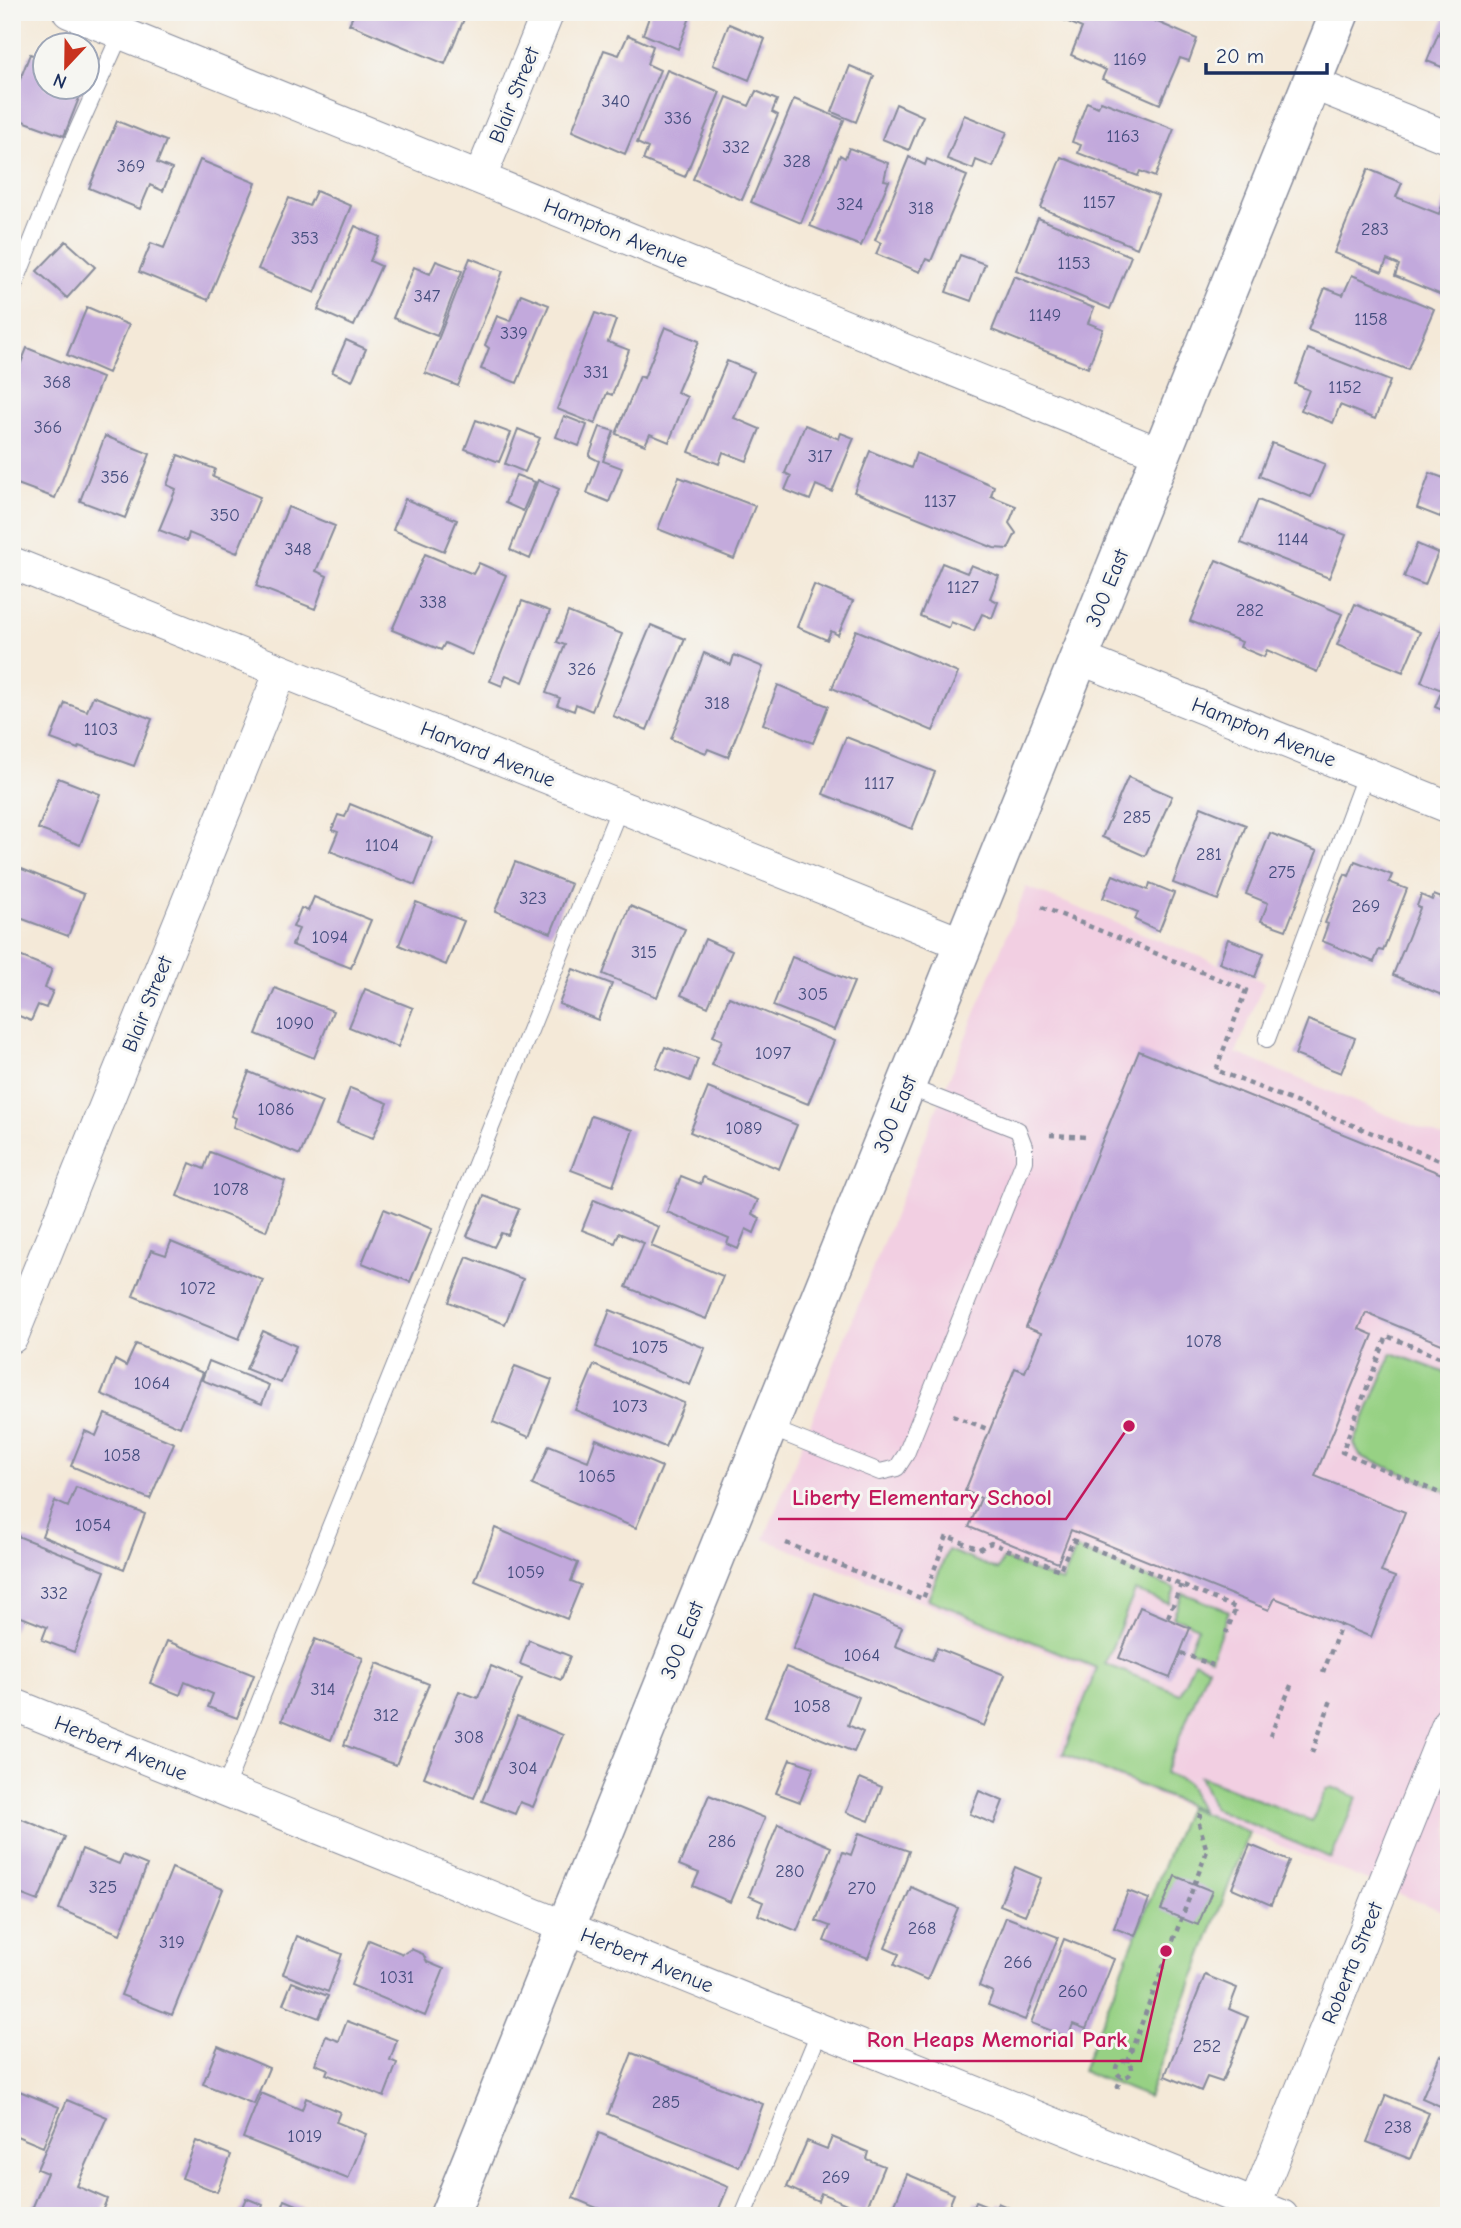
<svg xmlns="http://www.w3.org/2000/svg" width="1461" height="2228" viewBox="0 0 1461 2228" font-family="'Comic Neue',sans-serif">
<rect width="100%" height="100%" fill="#f6f6f2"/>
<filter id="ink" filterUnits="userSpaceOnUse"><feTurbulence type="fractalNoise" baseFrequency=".0143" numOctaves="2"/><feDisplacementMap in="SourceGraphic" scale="14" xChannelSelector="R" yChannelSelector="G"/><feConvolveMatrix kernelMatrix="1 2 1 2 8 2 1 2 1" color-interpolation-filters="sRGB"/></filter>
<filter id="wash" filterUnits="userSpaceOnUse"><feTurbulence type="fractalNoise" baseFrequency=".00686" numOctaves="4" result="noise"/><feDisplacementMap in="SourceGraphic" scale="28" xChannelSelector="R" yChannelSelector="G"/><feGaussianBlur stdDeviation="1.57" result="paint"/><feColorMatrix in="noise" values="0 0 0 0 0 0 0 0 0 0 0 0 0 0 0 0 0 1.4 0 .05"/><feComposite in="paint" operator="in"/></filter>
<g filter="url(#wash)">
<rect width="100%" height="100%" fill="#f4e9d8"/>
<path fill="#f2cfe2" d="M1026 887 1264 982 1236 1053 1449 1140V1914L1057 1755 1091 1670 764 1539Z"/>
<path fill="#97d184" stroke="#598071" stroke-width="2" d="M1392 1353 1449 1374V1492L1360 1456 1354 1443Z
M1076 1549 1175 1589 1169 1604 1135 1591 1105 1664 1180 1694 1194 1661 1208 1667 1165 1773 1187 1782 1200 1810 1063 1754 1097 1668 928 1599 948 1550 998 1570 1003 1559 1062 1582Z
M1183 1593 1229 1611 1211 1658 1189 1649 1198 1627 1173 1617Z
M1199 1776 1312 1821 1326 1789 1331 1787 1357 1797 1331 1858 1213 1808Z
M1187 1807 1249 1832 1148 2097 1082 2071Z"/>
<g id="blocks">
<path fill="#c2a9dc" d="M355 12H467L445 64 349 24Z
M651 12H692L678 49 643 34Z
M1046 12H1134L1197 39 1189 61 1180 58 1160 104 1102 79 1106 70 1071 55 1082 28Z
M1447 12H1449V70L1427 61Z
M729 24 765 39 749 80 713 65Z
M628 35 653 46 647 64 660 70 625 154 572 131 604 50 619 55Z
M30 54 46 60V88H83L64 136 12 117V100Z
M850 66 874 76 856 122 832 112Z
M667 70 720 92 685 177 643 160 648 148 637 143Z
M756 91 777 100 772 112 778 115 742 200 693 179 727 97 749 106Z
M794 99 844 120 801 223 751 202Z
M1101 101 1174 129 1155 177 1140 171 1138 176 1078 153 1081 145 1072 142 1087 102 1098 107Z
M896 104 923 116 909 150 882 139Z
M964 115 1007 132 993 167 976 160 973 169 947 159Z
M117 121 166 141 157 163 172 169 163 191 150 185 140 209 89 188Z
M849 148 888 163 884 180 889 181 861 246 810 226 840 155 845 158Z
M909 157 925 165 927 159 967 176 931 261 926 259 920 272 876 254 881 243 875 240Z
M1061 157 1158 196 1137 248 1041 208Z
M200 160 256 183 208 300 139 272 151 243 164 248Z
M1368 169 1402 183 1396 197 1439 214 1444 200 1449 202V283L1444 296 1395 276 1399 265 1387 260 1382 272 1334 253Z
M316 191 351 206 315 293 258 269 289 198 309 206Z
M1038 218 1131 256 1110 309 1016 270Z
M355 226 380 237 370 261 381 266 354 326 318 310Z
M66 241 95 267 67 298 37 271Z
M960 255 985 264 971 301 946 292Z
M470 258 503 271 458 386 425 373Z
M436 261 462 271 437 336 393 318 414 267 430 274Z
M1352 275 1434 309 1408 370 1308 330 1325 288 1343 295Z
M1014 276 1094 308 1088 323 1103 329 1088 368 992 330Z
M521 294 549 305 517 383 481 369 489 348 485 345 497 316 510 321Z
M87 307 129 325 108 373 67 355Z
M595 313 616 320 608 342 629 350 612 395 607 393 595 424 557 409Z
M665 327 699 341 677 392 687 397 669 442 650 434 645 445 616 434 640 376 644 378Z
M346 340 366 349 352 381 332 372Z
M27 348 102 378 55 498 12 482V385Z
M1308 349 1390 381 1375 419 1340 405 1333 423 1301 410 1309 390 1295 384Z
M727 361 754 372 734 418 760 429 747 461 723 452 719 464 689 452Z
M564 416 587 425 579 446 556 437Z
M476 420 511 433 499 462 465 449Z
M805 425 839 439 841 433 854 438 832 492 816 485 810 500 785 490 791 476 785 473Z
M600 427 614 431 603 461 622 468 609 502 587 493 599 461 589 456Z
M518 429 540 438 525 472 505 464Z
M105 436 150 454 125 518 80 501Z
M1272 443 1325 464 1311 497 1259 476Z
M870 451 911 468 916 453 994 486 991 496 1016 506 1009 523 1016 533 1008 549 994 548 854 492Z
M178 455 215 469 213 477 260 497 237 553 189 533 187 541 159 530 176 489 167 485Z
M1430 473 1449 480V493L1440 517 1417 508Z
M516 475 535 482 523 511 505 503Z
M679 477 755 506 734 559 658 529Z
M538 480 559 489 530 559 510 550Z
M405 499 457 520 444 551 393 530Z
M1258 500 1346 535 1329 578 1241 543Z
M288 507 335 526 316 571 327 576 315 609 256 586Z
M1417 544 1438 553 1425 585 1404 577Z
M425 554 473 574 479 563 506 575 472 655 445 643 441 650 392 630Z
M1216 560 1342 614 1317 672 1267 650 1264 657 1240 647 1242 642 1190 621Z
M942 563 967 573 971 565 999 576 990 598 998 602 992 618 982 614 974 631 951 622 949 628 920 616Z
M814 585 853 601 838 635 831 631 827 640 797 627Z
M522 601 550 611 523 682 506 675 502 686 490 681Z
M1355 604 1420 632 1403 672 1337 645Z
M568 612 622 634 592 711 576 704 574 711 557 705 560 698 546 693 565 645 557 642Z
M1445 621 1449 623V713L1435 707 1442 690 1421 682Z
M651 625 685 639 647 730 613 716Z
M856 630 958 673 933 731 832 688Z
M704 653 731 665 734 655 763 667 728 757 708 749 706 753 671 739Z
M778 685 828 706 813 743 763 724Z
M93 696 152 719 134 766 79 746 78 749 51 739 65 703 87 711Z
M846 737 935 772 912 829 823 794Z
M1128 777 1172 796 1145 856 1102 837Z
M58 778 100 794 80 845 38 829Z
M350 804 433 838 415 885 330 851 338 832 332 830 338 815 345 817Z
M1201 807 1246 825 1218 900 1173 883Z
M1270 833 1317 851 1286 930 1261 921 1268 903 1246 894Z
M12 835 18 838 12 852Z
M1355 861 1392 875 1389 882 1407 889 1383 951 1379 950 1374 962 1322 941 1328 924 1325 923 1345 874 1349 876Z
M515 862 571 884 551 933 495 911Z
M12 865 84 894 68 936 12 915Z
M1113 875 1148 890 1150 883 1174 893 1159 931 1135 920 1138 912 1103 898Z
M1421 895 1432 900 1434 895 1449 901V998L1393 975 1420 908 1417 906Z
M314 897 371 920 351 968 292 945 299 929 293 927 301 908 308 911Z
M416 902 464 921 446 965 399 945Z
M630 906 685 929 657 997 603 974Z
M705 939 732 951 708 1007 681 995Z
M1228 939 1264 953 1255 977 1219 963Z
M12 953 52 969 45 988 53 991 46 1008 38 1005 31 1021 12 1013Z
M792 957 854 982 834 1030 773 1006Z
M573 969 612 984 598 1020 559 1004Z
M275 988 333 1011 314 1058 256 1034Z
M365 989 413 1008 398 1047 349 1027Z
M729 997 834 1041 808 1104 712 1065 722 1040 713 1036Z
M1308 1020 1355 1038 1341 1073 1295 1055Z
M665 1047 698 1059 690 1081 656 1068Z
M1139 1051 1449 1177V1347L1366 1313 1359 1329 1373 1335 1315 1476 1405 1512 1381 1572 1395 1577 1371 1637 1275 1598 1269 1610 1071 1530 1058 1563 969 1527 981 1498 965 1491 1015 1368 1025 1372 1041 1333 1026 1327Z
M249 1072 322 1102 300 1155 233 1127 236 1118 231 1116Z
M350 1088 388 1103 373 1138 337 1124Z
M708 1088 797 1125 779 1169 690 1132Z
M591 1116 633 1130 613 1186 571 1170Z
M210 1152 285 1181 266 1231 177 1196 190 1163 204 1169Z
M681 1176 701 1184 703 1177 758 1200 752 1214 760 1218 754 1233 746 1229 738 1249 727 1244 729 1238 667 1212Z
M484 1196 519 1209 508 1235 501 1233 494 1247 467 1236Z
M594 1200 659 1227 651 1246 723 1276 706 1319 626 1287 644 1243 619 1233 615 1243 582 1230Z
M384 1209 432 1229 410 1282 362 1263Z
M171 1242 263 1280 239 1339 133 1296 151 1250 166 1255Z
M467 1257 523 1279 505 1324 449 1302Z
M610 1310 705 1348 690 1385 596 1347Z
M263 1331 296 1346 281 1383 246 1369Z
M136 1344 203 1373 180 1427 101 1394 115 1360 126 1366Z
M209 1361 269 1385 262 1404 202 1380Z
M594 1365 684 1403 665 1447 575 1410Z
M515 1366 552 1380 529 1437 493 1422Z
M105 1414 174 1443 150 1499 71 1466 85 1431 96 1436Z
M596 1439 662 1467 636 1528 532 1485 549 1445 588 1461Z
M76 1487 145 1514 124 1569 42 1536 55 1501 68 1507Z
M495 1528 578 1563 571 1581 581 1585 567 1619 475 1581Z
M15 1535 105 1571 74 1652 42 1640 47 1627 19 1616 12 1632V1542Z
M815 1593 902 1627 895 1646 932 1660 937 1648 1005 1675 984 1726 793 1649Z
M1140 1607 1190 1628 1170 1678 1119 1658Z
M315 1639 363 1658 331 1740 282 1720Z
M529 1640 570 1656 561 1680 520 1664Z
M167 1641 254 1675 237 1718 208 1707 213 1694 185 1682 180 1695 150 1683Z
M377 1663 429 1684 396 1765 344 1745Z
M491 1666 522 1679 474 1798 424 1777 459 1691 478 1698Z
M786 1667 859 1697 848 1725 863 1732 854 1752 765 1716Z
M517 1716 563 1735 533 1807 520 1802 515 1814 482 1801Z
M790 1759 814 1767 800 1802 776 1793Z
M860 1778 882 1787 869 1821 846 1812Z
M979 1791 1003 1801 994 1824 970 1814Z
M709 1795 765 1818 730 1902 693 1886 699 1873 679 1865Z
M17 1817 65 1837 38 1901 12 1891V1828Z
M778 1824 831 1847 797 1931 758 1915 763 1902 749 1896Z
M859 1833 909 1851 868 1958 824 1941 830 1926 816 1921 843 1852 851 1855Z
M1250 1845 1289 1861 1271 1905 1232 1888Z
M82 1849 119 1864 123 1855 147 1865 120 1934 59 1909Z
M1015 1867 1041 1878 1025 1915 1000 1905Z
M172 1868 223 1889 172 2015 121 1995Z
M1175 1876 1212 1891 1198 1925 1161 1910Z
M911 1887 958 1908 927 1980 894 1965 899 1954 885 1948Z
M1128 1891 1149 1899 1135 1936 1114 1928Z
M1006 1917 1058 1937 1025 2020 988 2005 993 1992 979 1986Z
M297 1936 342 1954 328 1992 283 1974Z
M1064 1939 1114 1959 1086 2029 1073 2024 1068 2037 1031 2023Z
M369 1940 403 1954 411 1949 423 1954 427 1962 444 1969 425 2016 351 1985Z
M1205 1975 1237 1988 1229 2009 1248 2017 1222 2082 1207 2077 1201 2091 1165 2076Z
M292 1982 328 1996 319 2018 283 2004Z
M347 2021 397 2040 390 2060 397 2063 384 2097 326 2074 328 2069 315 2064 326 2036 339 2041Z
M218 2046 269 2068 254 2104 203 2084Z
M632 2053 763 2104 739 2167 608 2114Z
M1440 2055 1449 2059V2110L1422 2098Z
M12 2088 59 2107 43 2147 12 2134Z
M261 2093 302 2110 306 2098 340 2112 336 2122 366 2134 348 2179 243 2138Z
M1386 2095 1429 2113 1410 2159 1367 2142Z
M67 2100 107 2117 77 2186 107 2199 100 2216H29L47 2173 37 2169Z
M599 2133 728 2187 716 2216H616L573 2198Z
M832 2137 868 2152 866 2159 884 2166 865 2212 821 2193 818 2201 787 2187 807 2141 827 2149Z
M196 2141 231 2155 217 2192 182 2178Z
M907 2174 954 2194 945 2216H890Z
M246 2198 263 2205 260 2213 266 2216H238Z
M285 2200 323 2216H279Z
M975 2202 995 2210 998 2203 1019 2212 1017 2216H969Z"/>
</g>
</g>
<g filter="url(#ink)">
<use href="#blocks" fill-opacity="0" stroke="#888c9b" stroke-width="2"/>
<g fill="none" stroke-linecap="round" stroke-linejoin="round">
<g stroke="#888c9b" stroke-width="18">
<path id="service" d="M12 291 64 160 121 33
M1267 1039 1366 773
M768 1427 880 1472 897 1468 906 1454 1024 1161V1146L1018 1130 906 1086
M224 1790 620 807
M743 2216 820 2030"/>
</g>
<g stroke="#888c9b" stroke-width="34">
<path id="minor" d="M69 12 1161 454
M1311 83 1449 138
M480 178 548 12
M12 563 963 944
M1079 658 1449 807
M12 1337 281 671
M12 1704 1282 2216
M1255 2205 1449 1722"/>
</g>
<g stroke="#888c9b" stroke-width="41">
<path id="tertiary" d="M449 2216 1340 12"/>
</g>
<path stroke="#888c9b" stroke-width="4.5" stroke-dasharray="5 5" stroke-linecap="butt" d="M1042 907 1246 990 1216 1070 1449 1164
M1050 1135 1087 1137
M1449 1361 1387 1336 1342 1452 1449 1497
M953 1415 987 1429
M786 1543 923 1599 947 1536 979 1549 991 1543 1060 1570 1073 1540 1236 1608 1226 1633
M1168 1617 1181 1585
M1181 1653 1213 1665
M1323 1673 1341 1625
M1270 1736 1292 1683
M1312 1753 1331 1700
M1116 2069a8 8 0 1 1 16 0a8 8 0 1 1-16 0Z
M1127 2062 1207 1851 1198 1820 1203 1809
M1117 2088 1122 2077"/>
<use href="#service" stroke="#fff" stroke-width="16"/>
<use href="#minor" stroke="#fff" stroke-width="32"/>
<use href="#tertiary" stroke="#fff" stroke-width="38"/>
</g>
</g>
<g text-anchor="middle" stroke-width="6" stroke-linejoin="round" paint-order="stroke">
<g font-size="18" fill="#454e7e">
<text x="1130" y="65">1169</text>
<text x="616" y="107">340</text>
<text x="678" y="124">336</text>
<text x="1123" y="142">1163</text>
<text x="736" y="153">332</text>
<text x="797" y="167">328</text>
<text x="131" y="172">369</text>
<text x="1099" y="208">1157</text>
<text x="850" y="210">324</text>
<text x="921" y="214">318</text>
<text x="1375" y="235">283</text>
<text x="305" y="244">353</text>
<text x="1074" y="269">1153</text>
<text x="427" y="302">347</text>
<text x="1045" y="321">1149</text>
<text x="1371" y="325">1158</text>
<text x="514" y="339">339</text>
<text x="596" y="378">331</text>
<text x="57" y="388">368</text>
<text x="1345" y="393">1152</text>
<text x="48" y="433">366</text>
<text x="820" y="462">317</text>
<text x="115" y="483">356</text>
<text x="940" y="507">1137</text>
<text x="225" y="521">350</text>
<text x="1293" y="545">1144</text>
<text x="298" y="555">348</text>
<text x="963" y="593">1127</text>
<text x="433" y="608">338</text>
<text x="1250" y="616">282</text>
<text x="582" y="675">326</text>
<text x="717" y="709">318</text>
<text x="101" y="735">1103</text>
<text x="879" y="789">1117</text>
<text x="1137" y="823">285</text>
<text x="382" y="851">1104</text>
<text x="1209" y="860">281</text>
<text x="1282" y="878">275</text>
<text x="533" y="904">323</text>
<text x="1366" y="912">269</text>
<text x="330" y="943">1094</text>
<text x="644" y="958">315</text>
<text x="813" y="1000">305</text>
<text x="295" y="1029">1090</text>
<text x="773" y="1059">1097</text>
<text x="276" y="1115">1086</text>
<text x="744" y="1134">1089</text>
<text x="231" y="1195">1078</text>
<text x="198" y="1294">1072</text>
<text x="1204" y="1347">1078</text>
<text x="650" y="1353">1075</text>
<text x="152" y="1389">1064</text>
<text x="630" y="1412">1073</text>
<text x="122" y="1461">1058</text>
<text x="597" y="1482">1065</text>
<text x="93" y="1531">1054</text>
<text x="526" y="1578">1059</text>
<text x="54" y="1599">332</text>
<text x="862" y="1661">1064</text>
<text x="323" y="1695">314</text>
<text x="812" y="1712">1058</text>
<text x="386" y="1721">312</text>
<text x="469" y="1743">308</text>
<text x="523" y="1774">304</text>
<text x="722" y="1847">286</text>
<text x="790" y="1877">280</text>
<text x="103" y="1893">325</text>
<text x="862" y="1894">270</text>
<text x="922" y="1934">268</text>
<text x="172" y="1948">319</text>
<text x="1018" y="1968">266</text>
<text x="397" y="1983">1031</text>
<text x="1073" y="1997">260</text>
<text x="1207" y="2052">252</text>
<text x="666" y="2108">285</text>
<text x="1398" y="2133">238</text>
<text x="305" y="2142">1019</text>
<text x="836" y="2183">269</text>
</g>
<g font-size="21" fill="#1b2f5e" stroke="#f6f6f2">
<text transform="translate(514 95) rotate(-68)" y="7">Blair Street</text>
<text transform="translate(616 233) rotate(22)" y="7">Hampton Avenue</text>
<text transform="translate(1107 588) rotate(-68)" y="7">300 East</text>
<text transform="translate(1264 732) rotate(22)" y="7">Hampton Avenue</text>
<text transform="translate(488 754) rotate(22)" y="7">Harvard Avenue</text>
<text transform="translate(147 1004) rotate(-68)" y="7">Blair Street</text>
<text transform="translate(895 1114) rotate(-68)" y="7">300 East</text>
<text transform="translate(682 1640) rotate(-68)" y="7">300 East</text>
<text transform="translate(121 1748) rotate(22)" y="7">Herbert Avenue</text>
<text transform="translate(647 1960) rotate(22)" y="7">Herbert Avenue</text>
<text transform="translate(1352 1963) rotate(-68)" y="7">Roberta Street</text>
</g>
</g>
<path fill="none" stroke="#c2185b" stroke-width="2.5" d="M1129 1426L1066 1519H778M1166 1951L1141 2061H853"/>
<g fill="#c2185b" stroke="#f6f6f2" stroke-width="2.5">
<circle cx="1129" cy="1426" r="7"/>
<circle cx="1166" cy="1951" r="7"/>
</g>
<g font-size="23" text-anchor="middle" font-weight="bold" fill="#c2185b" stroke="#f6f6f2" stroke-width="6" stroke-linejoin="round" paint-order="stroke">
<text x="922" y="1505">Liberty Elementary School</text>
<text x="997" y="2047">Ron Heaps Memorial Park</text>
</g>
<rect width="1461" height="2228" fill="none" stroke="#f6f6f2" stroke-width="42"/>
<g transform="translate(66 66) rotate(202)"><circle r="33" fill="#f6f6f2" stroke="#9ea6b7" stroke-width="2"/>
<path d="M0-5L12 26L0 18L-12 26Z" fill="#c8321e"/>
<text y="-10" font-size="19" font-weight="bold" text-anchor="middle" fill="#1b2f5e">N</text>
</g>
<path d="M1206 63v10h121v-10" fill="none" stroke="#1b2f5e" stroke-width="3.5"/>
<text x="1216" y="63" font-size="21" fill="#1b2f5e" stroke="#f6f6f2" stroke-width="5" paint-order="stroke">20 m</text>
</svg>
